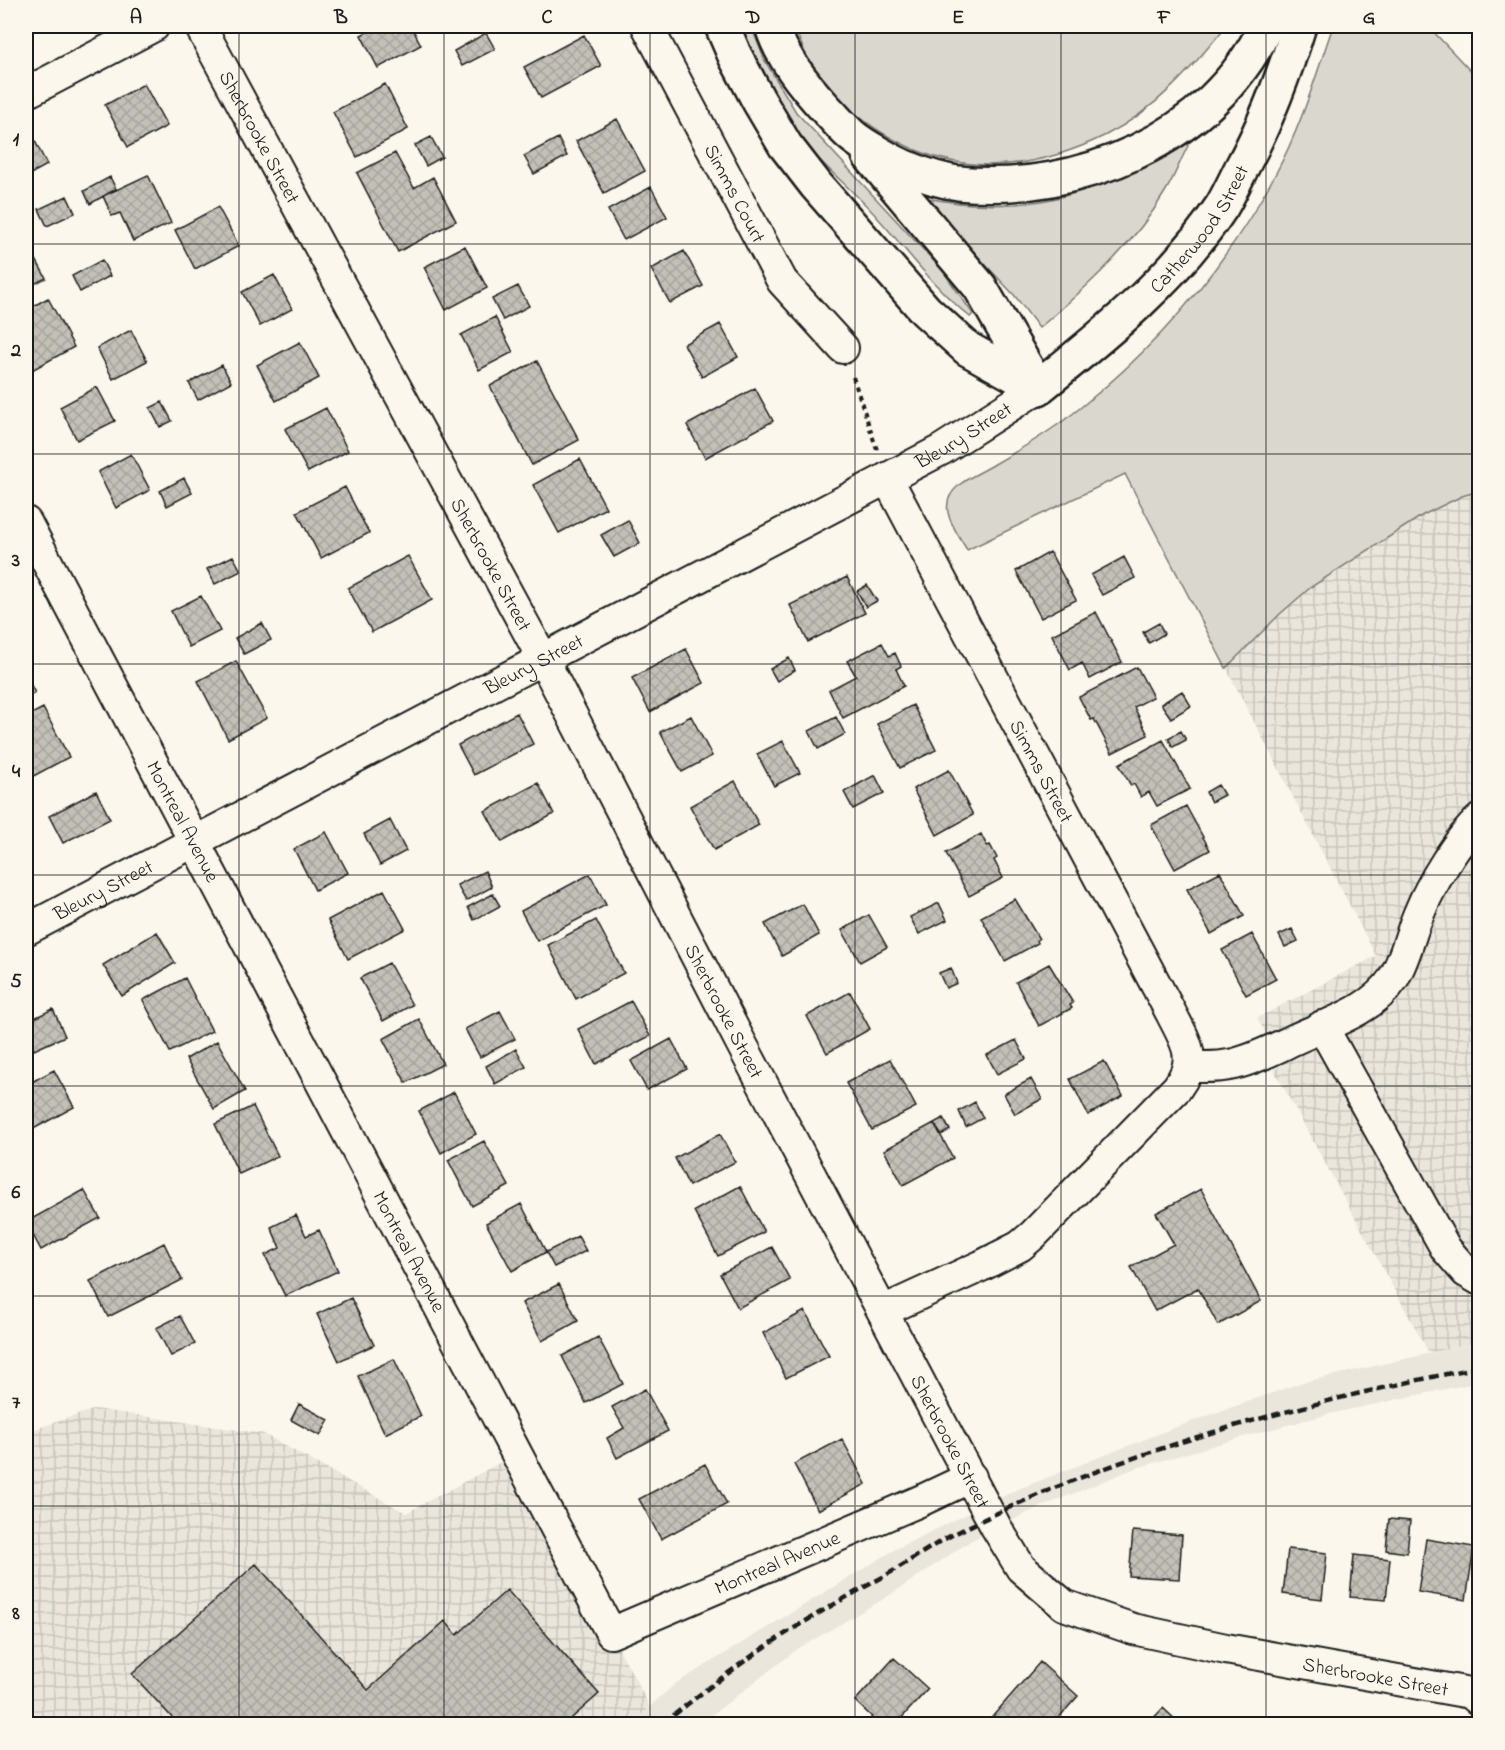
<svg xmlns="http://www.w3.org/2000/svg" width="1505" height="1750" viewBox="0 0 1505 1750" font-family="'Indie Flower',sans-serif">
<defs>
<pattern id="industrial-grid" width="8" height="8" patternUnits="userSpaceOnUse" patternTransform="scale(1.5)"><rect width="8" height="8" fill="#eae6dc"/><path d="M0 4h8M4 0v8" fill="none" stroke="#c8c5bc"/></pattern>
<pattern id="building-cross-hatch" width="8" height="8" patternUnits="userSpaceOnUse" patternTransform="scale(1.5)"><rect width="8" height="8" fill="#c3c0b8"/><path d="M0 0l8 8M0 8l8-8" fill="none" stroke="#a7a49e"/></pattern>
</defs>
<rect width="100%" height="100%" fill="#fbf7ec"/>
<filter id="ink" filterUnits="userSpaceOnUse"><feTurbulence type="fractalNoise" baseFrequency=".0167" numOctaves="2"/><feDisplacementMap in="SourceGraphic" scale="12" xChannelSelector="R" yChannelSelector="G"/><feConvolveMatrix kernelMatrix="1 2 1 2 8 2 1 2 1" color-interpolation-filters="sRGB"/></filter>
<g filter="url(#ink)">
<path fill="#eae6dc" d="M1479 1342V1382L1329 1414 1239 1438 1133 1469 1029 1512 972 1540 887 1597 799 1648 700 1724H630L675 1684 894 1550 1016 1490 1171 1429 1300 1383Z"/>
<path fill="url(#industrial-grid)" d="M1479 491V1342L1429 1353 1274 1070 1283 1064 1257 1018 1376 956 1226 668 1280 614 1311 587 1423 515 1462 496Z
M95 1409 264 1434 406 1513 516 1454 650 1707 630 1724H26V1432Z"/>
<path fill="#dad7ce" stroke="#7b7a75" stroke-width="1.5" d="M736 26H751L765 61 796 112 943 271 973 314 970 317C933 287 908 251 876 216 854 191 827 170 805 144 775 109 757 66 736 26Z
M794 26H1226C1191 69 1157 109 1106 135 1070 153 1029 165 989 165 924 165 860 128 821 78 808 62 801 44 794 26Z
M1333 26H1428L1479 80V491L1462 496 1423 515 1311 587 1280 614 1226 668 1125 474 967 550C955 529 935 506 958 486 968 477 982 472 993 465 1023 448 1053 430 1080 408 1160 344 1227 264 1276 173 1301 127 1316 75 1333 26Z
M1186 139 1188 146C1180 161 1174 178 1165 192 1134 245 1085 289 1039 328L1015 296 922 197C982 210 1047 208 1104 182 1132 170 1159 153 1186 139Z"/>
<path fill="url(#building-cross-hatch)" stroke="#1c1c1c" stroke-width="1.5" d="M379 26H411L421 45 378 68 361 35Z
M486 33 495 49 462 66 454 51Z
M584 35 601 66 541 98 524 67Z
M144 84 167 126 128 147 105 105Z
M385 84 408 129 357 157 333 112Z
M617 119 645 171 604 193 576 141Z
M32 135 47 165 27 176 26 139Z
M431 137 442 157 426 166 415 145Z
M558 138 567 156 534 174 524 156Z
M395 153 414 188 433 177 456 221 398 252 357 173Z
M148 175 171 223 133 241 120 213 112 216 103 196Z
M110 177 116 189 90 204 84 191Z
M651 187 667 217 624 240 608 210Z
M67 196 75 213 47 226 39 209Z
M218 207 239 246 195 269 175 230Z
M26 241 46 278 26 288Z
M465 246 487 288 446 310 424 267Z
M684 251 703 286 670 303 651 269Z
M102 260 110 276 80 292 72 276Z
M274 275 292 309 260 326 242 292Z
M518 286 529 306 503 320 492 299Z
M48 298 74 347 32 370 26 356V310Z
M495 317 513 352 479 370 461 335Z
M720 324 738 357 702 377 684 344Z
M131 330 147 361 113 379 97 348Z
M300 342 319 378 276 401 257 365Z
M537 361 579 440 532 465 490 386Z
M222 365 231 382 198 400 189 383Z
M97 387 115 421 77 440 60 407Z
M755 388 773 421 705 458 687 425Z
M162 402 172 421 160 427 150 408Z
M326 408 348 451 308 472 285 429Z
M131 454 150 490 116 508 98 472Z
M580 459 606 508 559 533 533 485Z
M184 478 192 493 167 506 160 491Z
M345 487 369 533 321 558 297 512Z
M628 520 640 543 614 557 601 535Z
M1050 552 1076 600 1041 618 1016 571Z
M233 556 241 571 215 584 207 569Z
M408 556 432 600 372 632 348 588Z
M1124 557 1135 578 1102 595 1091 575Z
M847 577 865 613 808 642 790 605Z
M867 585 877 601 866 607 857 591Z
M201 596 220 631 189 647 171 611Z
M1096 612 1122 662 1090 679 1082 663 1070 670 1052 635Z
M262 623 271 640 244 654 235 638Z
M1159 623 1164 634 1149 643 1143 632Z
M882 643 889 656 895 653 901 666 896 669 904 686 843 718 829 690 856 676 847 661Z
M686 649 704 683 650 712 632 678Z
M789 658 795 670 777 681 770 669Z
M236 661 267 718 228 739 198 681Z
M1137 667 1153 697 1134 707 1148 735 1112 753 1094 719 1091 720 1079 697Z
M26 676 35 693 26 698Z
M1182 691 1191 706 1171 718 1161 704Z
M913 705 936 750 900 768 877 724Z
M43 708 69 757 26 780V717Z
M517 713 533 744 474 775 458 745Z
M691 716 712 756 682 772 660 732Z
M836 717 845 734 818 749 809 731Z
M1181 731 1186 740 1173 747 1168 738Z
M1163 740 1190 789 1157 806 1149 792 1141 797 1134 784 1131 786 1119 764Z
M783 741 800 773 774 786 757 754Z
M949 770 973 815 937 835 913 789Z
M875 775 884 793 853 809 844 792Z
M735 781 759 825 714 850 690 806Z
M538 783 554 814 502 842 485 811Z
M1218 785 1224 795 1211 802 1206 792Z
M96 791 110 819 63 843 49 816Z
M1186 806 1210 850 1175 869 1151 825Z
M390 820 406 851 380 865 364 834Z
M326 832 348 873 315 890 294 849Z
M981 834 987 846 990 845 997 858 994 860 1003 878 969 896 946 853Z
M485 871 492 887 466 901 457 885Z
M1220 872 1244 916 1211 934 1187 889Z
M590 874 606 905 537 941 521 911Z
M384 890 405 929 348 959 328 920Z
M493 894 500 906 474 920 468 907Z
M1015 899 1039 939 1037 940 1038 943 1005 961 981 917Z
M939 903 947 920 919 934 910 917Z
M803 904 819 935 782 956 765 924Z
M869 915 887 947 860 962 842 930Z
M596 920 624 973 576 999 548 945Z
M1292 929 1298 941 1285 947 1279 935Z
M157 932 175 963 122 996 103 965Z
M1252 934 1276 979 1246 995 1222 950Z
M389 963 412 1005 383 1021 360 978Z
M1049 964 1073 1003 1070 1005 1072 1008 1039 1026 1016 982Z
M951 968 957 983 946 988 939 973Z
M185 978 212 1031 170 1052 143 1000Z
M850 992 870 1029 827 1053 807 1016Z
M631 1001 650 1036 596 1064 578 1029Z
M53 1009 65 1036 34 1050 26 1031V1022Z
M500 1011 515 1039 480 1057 465 1029Z
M419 1019 443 1064 406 1083 383 1039Z
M671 1039 687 1069 647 1090 631 1061Z
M1016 1040 1026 1059 997 1074 987 1055Z
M217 1041 245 1091 214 1109 186 1059Z
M516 1049 526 1067 495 1084 486 1066Z
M890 1059 916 1107 872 1130 846 1083Z
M1104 1061 1123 1096 1088 1115 1070 1079Z
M54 1070 74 1107 26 1133V1085Z
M1031 1079 1042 1099 1015 1114 1004 1094Z
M454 1092 476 1134 441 1153 419 1111Z
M975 1102 983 1118 966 1127 959 1111Z
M253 1106 278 1156 239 1174 215 1124Z
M943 1118 950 1130 941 1135 934 1123Z
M934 1123 953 1158 903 1185 884 1150Z
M720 1134 735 1162 689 1186 675 1158Z
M484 1141 509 1186 472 1206 448 1160Z
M740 1186 764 1232 718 1256 694 1211Z
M1201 1189 1261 1301 1218 1325 1198 1288 1155 1311 1131 1267 1174 1244 1156 1213Z
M84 1190 100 1218 41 1250 26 1222Z
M521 1204 546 1252 512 1271 486 1223Z
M296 1215 306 1236 319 1230 338 1271 285 1296 265 1255 280 1248 271 1227Z
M578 1236 586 1251 554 1267 546 1252Z
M164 1243 182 1280 108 1317 90 1281Z
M772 1247 790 1280 738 1308 720 1274Z
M559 1284 578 1321 542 1341 522 1303Z
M351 1298 374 1345 339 1361 317 1314Z
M805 1311 829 1356 786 1378 763 1333Z
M180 1316 195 1344 171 1356 156 1328Z
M598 1337 623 1384 586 1403 562 1356Z
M394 1359 421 1416 385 1434 358 1376Z
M645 1389 668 1431 617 1458 607 1438 624 1428 612 1407Z
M299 1404 329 1420 320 1436 291 1420Z
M842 1439 866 1484 818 1510 794 1464Z
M705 1464 727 1504 661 1539 639 1499Z
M1389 1519 1410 1521 1407 1553 1386 1550Z
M1133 1531 1182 1535 1179 1579 1129 1576Z
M1426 1539 1474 1547 1466 1600 1418 1592Z
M1288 1549 1327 1553 1322 1599 1283 1594Z
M1354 1555 1390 1559 1386 1600 1350 1597Z
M256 1564 368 1690 445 1621 457 1635 507 1590 599 1694 565 1724H178L132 1674Z
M894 1658 928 1689 896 1724H865L872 1717 855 1701Z
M1040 1662 1078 1696 1053 1724H986Z
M1163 1708 1180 1724H1148Z"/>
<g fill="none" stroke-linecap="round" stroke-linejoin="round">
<g stroke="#1c1c1c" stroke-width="34">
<g id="minor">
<path id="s1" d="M200 26 543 659 740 1041 996 1527 1021 1568 1064 1605 1133 1629 1226 1649 1470 1693 1480 1701"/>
<path id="s2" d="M647 26 782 281 843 348"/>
<path d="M26 93 154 26"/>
<path id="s3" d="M26 522 611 1633 920 1501 971 1477"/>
<path id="s4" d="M26 930 941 450 1038 388"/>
<path d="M1322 1026 1446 1249 1466 1272 1480 1280"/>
<path d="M1189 1067C1204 1067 1219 1068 1234 1064 1255 1059 1274 1049 1293 1040 1327 1024 1372 1011 1393 979 1406 958 1410 933 1420 911 1431 884 1458 839 1480 819"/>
<path d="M883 1311 981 1266 1020 1246 1033 1235 1177 1088C1199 1058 1186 1043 1171 1013L887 478"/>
</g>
</g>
<g stroke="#1c1c1c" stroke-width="38">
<g id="major">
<path id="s5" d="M1038 388C1105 334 1174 279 1222 206 1229 194 1235 181 1241 169 1266 123 1284 75 1299 26"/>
</g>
</g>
<g stroke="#1c1c1c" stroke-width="38">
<path id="highway" d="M722 26 735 56 759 101 785 145 816 185 926 311 968 349 1038 388
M772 26C781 57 804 85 826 109 834 117 842 127 851 135 861 144 897 165 910 169 924 175 942 181 958 183 1077 195 1214 139 1266 26
M869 155 980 287 1038 388"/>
</g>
<path stroke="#1c1c1c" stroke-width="4" stroke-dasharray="4.5 4.5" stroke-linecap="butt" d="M853 377 877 450"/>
<use href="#minor" stroke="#fbf7ec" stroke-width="30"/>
<use href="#major" stroke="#fbf7ec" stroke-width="33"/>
<use href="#highway" stroke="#fbf7ec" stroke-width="33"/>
<path stroke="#1c1c1c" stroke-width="4.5" stroke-dasharray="9 4.5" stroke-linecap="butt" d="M663 1724C708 1687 756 1651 806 1621 830 1606 856 1592 881 1578 906 1564 929 1547 954 1534 1119 1450 1299 1404 1480 1367"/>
</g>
</g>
<path fill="none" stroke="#1c1c1c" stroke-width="1.5" stroke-opacity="0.55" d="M239 26V1724M444 26V1724M650 26V1724M855 26V1724M1061 26V1724M1266 26V1724M26 244H1480M26 454H1480M26 664H1480M26 875H1480M26 1086H1480M26 1296H1480M26 1506H1480"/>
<g text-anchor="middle" stroke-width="5" stroke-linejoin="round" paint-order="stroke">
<g font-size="20" fill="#1c1c1c" stroke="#fbf7ec">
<text dy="7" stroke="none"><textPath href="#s1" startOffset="126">Sherbrooke Street</textPath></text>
<text dy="7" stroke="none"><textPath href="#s2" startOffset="189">Simms Court</textPath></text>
<text dy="7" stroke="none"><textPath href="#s5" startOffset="228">Catherwood Street</textPath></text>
<text dy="7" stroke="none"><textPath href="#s4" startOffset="1060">Bleury Street</textPath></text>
<text dy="7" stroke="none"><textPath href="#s1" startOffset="612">Sherbrooke Street</textPath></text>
<text dy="7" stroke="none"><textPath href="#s4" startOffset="573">Bleury Street</textPath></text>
<text transform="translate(1042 771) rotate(62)" y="7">Simms Street</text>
<text dy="7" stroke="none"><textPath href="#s3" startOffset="338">Montreal Avenue</textPath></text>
<text dy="7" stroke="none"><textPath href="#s4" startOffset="87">Bleury Street</textPath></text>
<text dy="7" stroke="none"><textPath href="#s1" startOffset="1116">Sherbrooke Street</textPath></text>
<text dy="7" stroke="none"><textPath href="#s3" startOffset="824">Montreal Avenue</textPath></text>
<text dy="7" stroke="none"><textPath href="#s1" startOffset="1602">Sherbrooke Street</textPath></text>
<text dy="7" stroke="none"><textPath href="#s3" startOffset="1436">Montreal Avenue</textPath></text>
<text dy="7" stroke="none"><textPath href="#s1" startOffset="2124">Sherbrooke Street</textPath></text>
</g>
</g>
<rect width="1505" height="1750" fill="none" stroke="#fbf7ec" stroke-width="66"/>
<rect x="33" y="33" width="1439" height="1684" fill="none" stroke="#1c1c1c" stroke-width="2"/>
<g font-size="20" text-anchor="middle" font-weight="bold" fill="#1c1c1c">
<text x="136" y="23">A</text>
<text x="341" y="23">B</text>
<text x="547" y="23">C</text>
<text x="753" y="23">D</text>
<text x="958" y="23">E</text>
<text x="1164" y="23">F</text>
<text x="1369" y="23">G</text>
<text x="16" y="145">1</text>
<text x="16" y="356">2</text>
<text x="16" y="566">3</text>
<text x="16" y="777">4</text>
<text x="16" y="987">5</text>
<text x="16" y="1198">6</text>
<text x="16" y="1408">7</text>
<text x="16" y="1619">8</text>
</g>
</svg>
